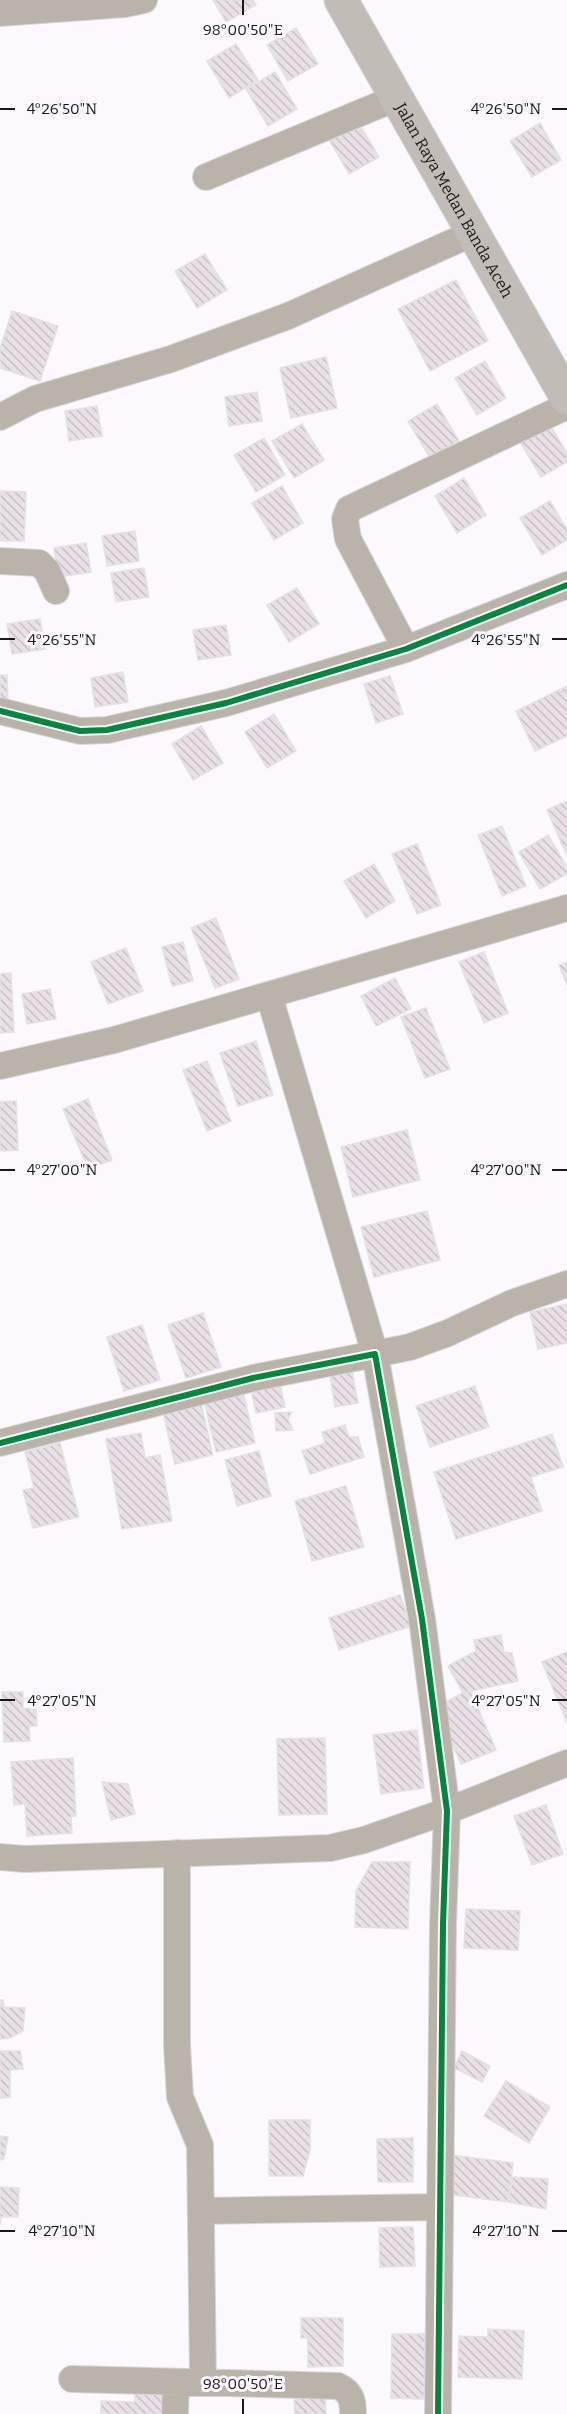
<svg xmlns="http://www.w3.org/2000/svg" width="567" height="2414" viewBox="0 0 567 2414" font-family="Bitter,serif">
<defs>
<pattern id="building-back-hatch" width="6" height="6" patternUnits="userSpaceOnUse" patternTransform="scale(1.5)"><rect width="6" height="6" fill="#e9e0e6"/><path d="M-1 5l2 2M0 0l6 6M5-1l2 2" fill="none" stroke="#c7c0c5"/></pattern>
</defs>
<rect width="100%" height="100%" fill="#fbf9fd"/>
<path fill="url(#building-back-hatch)" stroke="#e3e1e3" stroke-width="1.5" d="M213 0H253L256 5 226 22Z
M296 28 318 64 288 81 267 45Z
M236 44 258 80 229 98 207 61Z
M275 72 297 109 268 126 246 89Z
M357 120 379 157 349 174 328 138Z
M540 123 561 160 532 177 510 141Z
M205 254 227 290 197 308 175 271Z
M456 280 488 341 430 371 398 309Z
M12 311 58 326 40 381 0 368V349Z
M326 357 337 408 291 418 280 368Z
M485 361 506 398 477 415 455 378Z
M257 392 262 421 229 426 225 397Z
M437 404 459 441 430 458 408 421Z
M97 406 102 436 69 441 65 411Z
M549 423 567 453V462L541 477 519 440Z
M302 424 324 460 294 478 272 441Z
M264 438 285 475 256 492 234 455Z
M464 478 486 515 457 533 435 496Z
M282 486 303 523 274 540 252 503Z
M0 491 26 492 24 541H0Z
M550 501 567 530V540L542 555 520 518Z
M135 531 139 561 107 566 102 536Z
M86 543 91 572 58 577 54 548Z
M144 568 149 597 116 602 111 573Z
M297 588 319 624 289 642 267 605Z
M40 619 45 649 12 654 7 624Z
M226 625 231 655 198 660 193 630Z
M123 672 128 702 95 707 91 678Z
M0 675H7L8 703 0 704Z
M390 676 403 714 376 723 364 684Z
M567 686V736L535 751 516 711Z
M274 714 296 751 267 768 245 732Z
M201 726 223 763 193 780 172 744Z
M567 801V856L547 810Z
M502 826 526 886 502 896 478 835Z
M548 835 567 867V874L540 889 519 852Z
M417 844 441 905 417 914 392 854Z
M374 864 395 901 366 918 344 881Z
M216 918 239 979 215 988 191 928Z
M183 942 193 981 172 986 162 947Z
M126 948 143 991 108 1004 91 962Z
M484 952 508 1013 484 1023 459 962Z
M567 962V985L559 965Z
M11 973 14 1032 0 1033V974Z
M395 978 411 1009 376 1026 361 996Z
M50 989 56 1019 27 1024 22 994Z
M426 1008 450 1069 425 1078 401 1017Z
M256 1041 273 1095 238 1106 220 1053Z
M207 1061 231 1121 207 1131 183 1070Z
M88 1099 112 1160 88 1169 63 1109Z
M16 1101 18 1150 0 1151V1102Z
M407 1130 420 1180 353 1197 341 1147Z
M427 1211 440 1260 374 1277 361 1227Z
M567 1304V1343L538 1349 530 1312Z
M203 1313 221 1367 186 1378 168 1325Z
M142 1325 160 1380 124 1391 107 1337Z
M352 1371 358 1403 335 1407 330 1375Z
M279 1379 285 1407 256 1413 250 1385Z
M475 1386 489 1427 430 1447 416 1406Z
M242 1388 255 1443 216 1452 203 1397Z
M200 1399 213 1455 175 1464 162 1408Z
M292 1412 288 1419 293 1430 276 1431 275 1413Z
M345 1425 349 1437H358L364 1457 310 1474 302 1451 325 1443 322 1432Z
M141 1433 145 1458 160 1455 172 1521 122 1529 106 1439Z
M552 1434 563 1467 531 1477 542 1511 456 1539 434 1472Z
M60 1443 79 1517 33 1528 23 1490 34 1488 25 1452Z
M259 1451 271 1496 237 1506 225 1460Z
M346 1486 364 1547 312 1561 295 1501Z
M400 1595 411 1626 339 1650 329 1618Z
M501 1635 504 1652 512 1653 518 1681 463 1693 448 1666 476 1651 474 1640Z
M567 1652V1723L542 1662Z
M2 1692H23V1709L36 1708 37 1726H29L30 1741 4 1742Z
M471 1692 496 1750 461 1764 436 1707 463 1693Z
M417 1730 424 1788 381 1794 373 1735Z
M325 1738 327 1814 279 1815 277 1739Z
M73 1758 76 1816 71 1817 72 1833 27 1836 25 1804 14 1805 11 1762Z
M102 1782 128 1784 135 1814 111 1820Z
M546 1805 563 1854 532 1865 514 1816Z
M372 1862H410L408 1929 355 1927 356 1891Z
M466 1909 520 1911 518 1950 464 1948Z
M0 2000H3L4 2007 25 2008 23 2031 10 2038 0 2039Z
M0 2051H20L23 2069 10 2070V2097L0 2098Z
M462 2051 490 2066 482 2082 454 2068Z
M506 2081 550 2107 529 2143 484 2116Z
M269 2120H310V2150L303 2176H269Z
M0 2136 8 2137 4 2159 0 2160Z
M413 2138V2182H378L377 2139Z
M451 2155 513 2163 508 2202 446 2194Z
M513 2177 548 2179 546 2209 508 2202Z
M0 2187 19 2188 18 2217H1L0 2225Z
M413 2227 415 2266 380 2267 379 2228Z
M301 2318H343V2366L308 2367V2338H301Z
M488 2329 524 2331 522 2379 458 2377 459 2336 488 2337Z
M392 2334H425L424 2399 391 2398Z
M135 2390 167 2391 166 2414H101V2401L135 2402Z
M325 2392 326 2414H295L294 2393Z"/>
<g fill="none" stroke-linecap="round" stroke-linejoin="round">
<g stroke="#d7d6d8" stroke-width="28">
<path id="street" d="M0 13 125 4 144 0
M206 177 396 98
M0 417 35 399 171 359 288 316 473 233
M0 561 39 563 47 571 56 591
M406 649 348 539 345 519 349 509 567 406
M0 711 80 731 107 730 226 703 406 649 567 585
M269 995 375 1354 410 1347 448 1333 512 1303 567 1284
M0 1066 114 1040 567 908
M0 1443 253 1378 375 1354 422 1619 447 1811 443 1924 438 2414
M177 1853V2045L180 2097 200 2145 203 2382
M0 1857 25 1859 330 1848 364 1840 447 1811 567 1763
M201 2211 440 2207
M72 2379 338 2386C351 2392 353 2400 353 2414
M175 2414 176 2382"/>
</g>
<g stroke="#d7d6d8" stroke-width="35">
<g id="highway">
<path id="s1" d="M341 0 567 398"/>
</g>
</g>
<use href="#street" stroke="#bab3a9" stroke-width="26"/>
<use href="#highway" stroke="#c1bdb6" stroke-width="33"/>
<g stroke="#faf8fe" stroke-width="10">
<path id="cycleway" d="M0 711 80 731 107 730 226 703 406 649 567 585
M0 1443 253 1378 375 1354 422 1619 447 1811 443 1924 438 2414"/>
</g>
<use href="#cycleway" stroke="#00873e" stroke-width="6"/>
</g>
<path fill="none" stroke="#19191a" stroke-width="2" d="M243 0V15M0 109H15M552 109H567M0 639H15M552 639H567M0 1170H15M552 1170H567M0 1700H15M552 1700H567M0 2231H15M552 2231H567M243 2399V2414"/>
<g text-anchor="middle" stroke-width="6" stroke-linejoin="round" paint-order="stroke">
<g font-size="16" fill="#19191a" stroke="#faf8fe">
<text dy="6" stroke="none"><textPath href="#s1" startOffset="230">Jalan Raya Medan Banda Aceh</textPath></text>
</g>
</g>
<g font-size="15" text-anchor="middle" fill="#19191a" stroke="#faf8fe" stroke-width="6" stroke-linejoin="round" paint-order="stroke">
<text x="243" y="35">98°00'50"E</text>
<text x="506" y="114">4°26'50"N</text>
<text x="62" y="114">4°26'50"N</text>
<text x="506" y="645">4°26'55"N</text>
<text x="62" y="645">4°26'55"N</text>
<text x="62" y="1175">4°27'00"N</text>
<text x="506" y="1175">4°27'00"N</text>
<text x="506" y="1706">4°27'05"N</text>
<text x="62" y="1706">4°27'05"N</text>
<text x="506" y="2236">4°27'10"N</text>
<text x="62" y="2236">4°27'10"N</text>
<text x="243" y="2389">98°00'50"E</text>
</g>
</svg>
